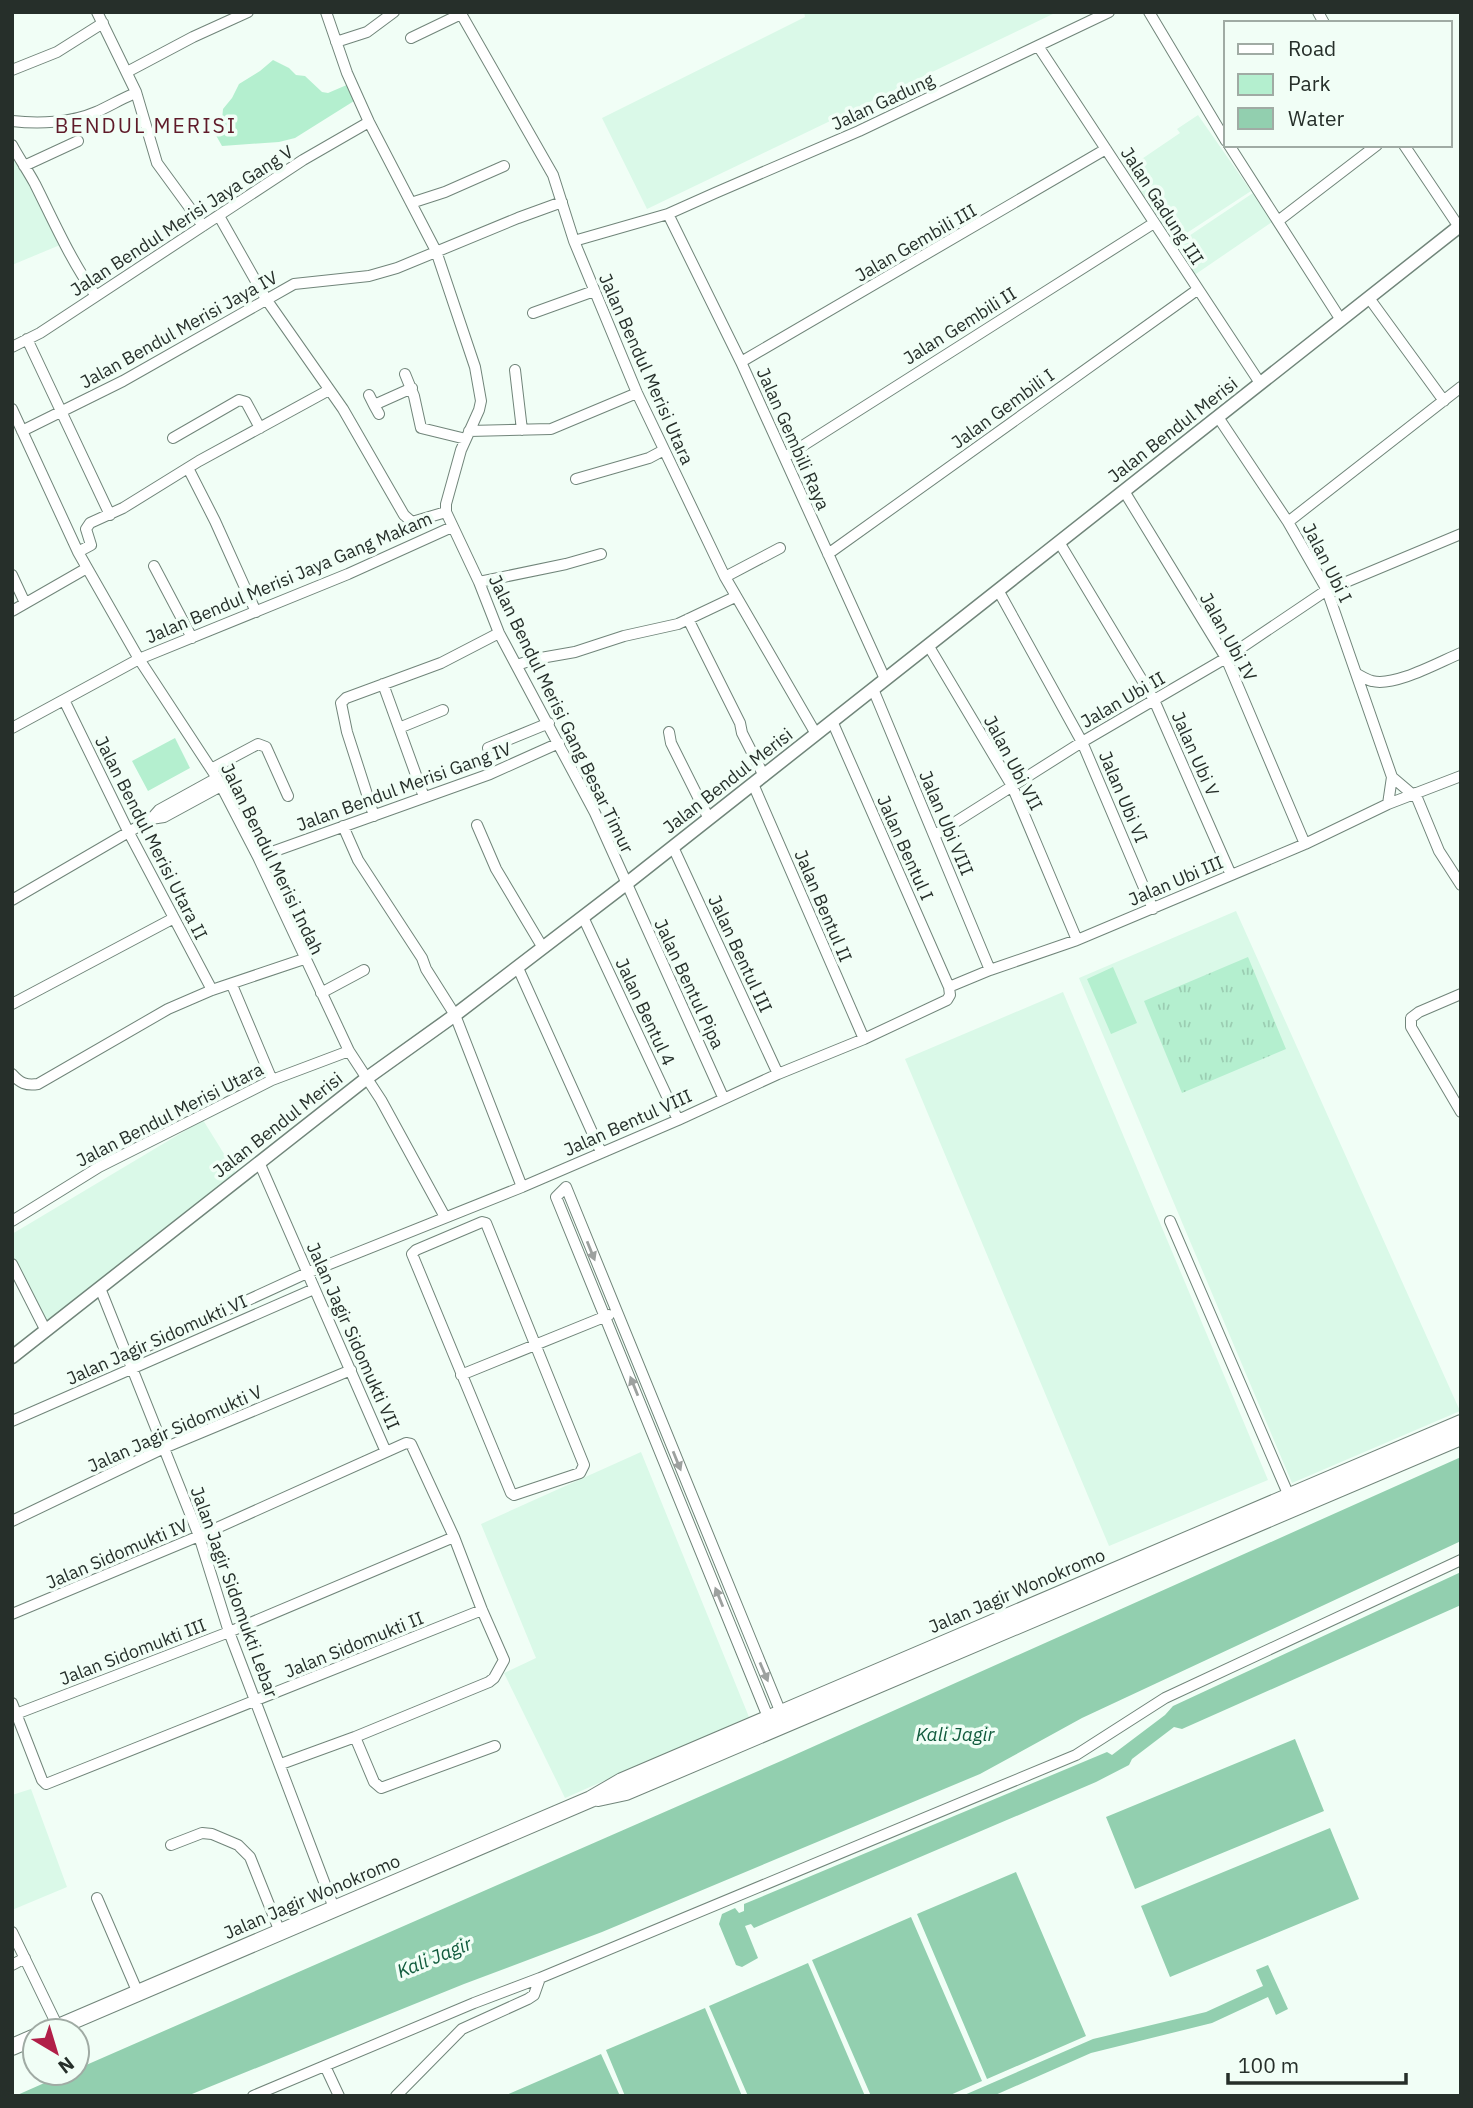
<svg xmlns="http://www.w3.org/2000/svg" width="1473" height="2108" viewBox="0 0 1473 2108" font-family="'IBM Plex Sans',sans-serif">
<defs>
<pattern id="grass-tufts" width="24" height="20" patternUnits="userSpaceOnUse" patternTransform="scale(1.75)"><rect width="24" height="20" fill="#b4efcf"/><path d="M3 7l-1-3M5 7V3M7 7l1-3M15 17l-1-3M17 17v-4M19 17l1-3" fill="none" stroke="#9bcdb2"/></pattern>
</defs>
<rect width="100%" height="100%" fill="#f1fef6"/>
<path fill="#daf9e8" d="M804 12H1057L647 209 602 118 805 17Z
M1198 115 1251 191 1173 242 1127 169 1180 133 1177 129Z
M19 160 60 245 12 265V162Z
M1253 193 1272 222 1193 276 1174 246Z
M1236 911 1460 1411 1292 1483 1079 978Z
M1063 992 1268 1480 1109 1546 905 1059Z
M203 1120 239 1178 50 1327 12 1254V1234Z
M641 1452 749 1717 565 1798 504 1673 536 1658 481 1524Z
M31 1789 67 1887 12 1910V1795Z"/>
<path fill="url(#grass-tufts)" d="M1248 957 1286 1049 1182 1093 1144 1001Z"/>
<path fill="#b4efcf" d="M273 60 289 68 296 75 305 76 322 92 328 93 349 84 354 101 295 138 279 142 222 146 213 130 222 120 223 109 232 98 239 84 260 71Z
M175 738 190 768 148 791 132 761Z
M1113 967 1137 1023 1111 1034 1087 979Z"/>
<path fill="#92cfaf" d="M1461 1457V1541L1082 1718 980 1774 602 1932 464 1984 187 2096H15L67 2073H77V2069L781 1761Z
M1461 1572V1605L1182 1729 1174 1727 1132 1759 1129 1765 1096 1782 754 1928 751 1924 745 1926 758 1958 742 1967 736 1965 719 1924 722 1914 735 1908 739 1913 744 1911V1904L1107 1752 1112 1755 1165 1715 1173 1706Z
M1295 1739 1324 1811 1135 1889 1106 1817Z
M1330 1828 1359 1899 1170 1977 1141 1906Z
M1016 1872 1086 2036 987 2079 917 1914Z
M911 1917 982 2081 948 2096H871L812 1960Z
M808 1963 865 2096H748L709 2006Z
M1268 1965 1288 2009 1276 2015 1268 1997 1212 2023 1091 2053 993 2096H962L1093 2039 1206 2012 1263 1986 1256 1970Z
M705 2008 742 2096H625L606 2050Z
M601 2054 620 2096H504Z"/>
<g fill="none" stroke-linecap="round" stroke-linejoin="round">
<g stroke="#71857a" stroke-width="12">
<path id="minor" d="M97 12 136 92 157 163 203 226
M326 12 347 73 369 122 436 251 475 367 481 401 479 410 461 450 446 504V512L479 582 499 633 595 813 723 1097
M460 12 553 175 574 241 637 393 725 577 816 734
M1149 12 1226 141
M1318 12 1324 23
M411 38 461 14
M336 42 367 32 394 12
M1038 46 1260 383
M12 70 57 52 103 23
M127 72 193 37 248 12
M12 121C38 124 71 123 96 112 108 107 119 100 131 95
M12 145C19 158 28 171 35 184 54 222 71 261 96 296
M1229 145 1341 320
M1404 145 1459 227
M24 166 78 141
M411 203 445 192 504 166
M668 214 741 362 885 679
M219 216 266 299 343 409 404 515 412 522 446 512
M1278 221 1377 145
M574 241 668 214 715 193 859 131 1109 12
M1369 298 1444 401
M533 313 594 291
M27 339 110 515
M12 347 40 333 303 160 369 122
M741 362 1106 149
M515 370 522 430
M405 374 414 396 421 428 466 439
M369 395 374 405
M12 409 78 552 139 659 217 778 258 857 349 1051 381 1100 445 1217
M379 414 374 405 412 388
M1218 417 1288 522 1327 590 1392 777 1388 804
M22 431 123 381 294 284 369 276 397 268 518 218 562 202
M469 431 551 429 637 393
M173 438 239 400 246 402 260 428
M785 457 1154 223
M188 468 215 521 256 612
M576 479 649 458 664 450
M1124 491 1226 658 1305 844
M1288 522 1461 387
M1059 542 1154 700 1231 875
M78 552 91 545 86 529 90 523 123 508 199 461 329 390
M828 554 1197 290
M154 566 192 638
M12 575 25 603
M725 577 780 548
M479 582 566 564 601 554
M998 590 1082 742 1153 909
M12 611 87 568
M688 619 740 723 742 733 764 776
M928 645 1012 786 1077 940
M517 665 535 659 575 652 624 636 678 624 735 597
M1357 674C1361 676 1367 680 1372 681 1395 687 1439 662 1461 653
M383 684 424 797
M873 689 990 970
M64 700 128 831 212 990
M12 728 139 659 348 574 452 527
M399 728 443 710
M669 732 671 743 709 819
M488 748 549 723
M211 769 258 744 266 747 288 796
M1392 777 1412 794
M753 784 864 1039
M1415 793 1439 851 1461 885
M374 816 347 732 341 703 346 698 441 663 499 633
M151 819 164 817 221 786
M477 825 496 869 543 948
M343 826 358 860 422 958 426 969 455 1015 522 1187
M935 835 1082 742 1226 658 1327 590 1461 534
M673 847 778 1074
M258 857 490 774 559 743
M12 900 151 819 159 810 217 778
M583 917 678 1120
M518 968 601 1152
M232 985 272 1080
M949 987 990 970 1077 940 1305 844 1388 804 1461 776
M321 993 364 970
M1461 994 1419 1012 1411 1018V1027L1461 1112
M12 1004 174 918
M12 1074C20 1083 26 1086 38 1084L168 1009 212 990 304 959
M259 1162 386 1452
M12 1221 99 1167 272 1080 349 1051
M1170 1221 1289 1496
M482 1222 486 1223 584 1465 580 1473 514 1495 511 1493 412 1254 416 1250Z
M12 1264 46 1331
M100 1288 199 1536 229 1632 334 1908
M126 1356 307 1273 522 1187 678 1120 778 1074 864 1039 947 1000 950 995 949 987 832 721
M461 1375 609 1315
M12 1421 314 1289
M12 1521 164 1448 351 1370
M12 1614 199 1536 406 1443 411 1444 454 1537 482 1610 504 1660 494 1678 489 1682 355 1737 281 1764
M12 1703 42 1780 46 1784 482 1610
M16 1714 229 1632 454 1537
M770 1722 556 1197 566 1187 783 1718
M355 1737 374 1782 381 1788 495 1746
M171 1845 202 1833 212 1834 238 1845 250 1857 280 1932
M97 1898 138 1993
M12 1932 58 2027
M12 1965 25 1958
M325 2066 339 2096
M253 2096 474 2003 540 1978
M396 2096 462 2029 528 1999 534 1995 540 1978 1076 1755 1165 1698 1461 1560"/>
</g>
<g stroke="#71857a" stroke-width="15">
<path id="tertiary" d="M12 1357 367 1078 455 1015 626 884 1461 225"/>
</g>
<g stroke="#71857a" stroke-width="18">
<path id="primary" d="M598 1798 626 1792 1461 1437
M49 2031 591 1799 622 1781 1461 1423
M12 2047 35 2037"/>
</g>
<use href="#minor" stroke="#fff" stroke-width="10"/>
<use href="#tertiary" stroke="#fff" stroke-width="12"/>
<use href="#primary" stroke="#fff" stroke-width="16"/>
</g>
<defs><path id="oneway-solid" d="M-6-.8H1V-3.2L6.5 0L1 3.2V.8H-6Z" transform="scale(1.75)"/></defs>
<g fill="#9da19f">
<use href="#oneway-solid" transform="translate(591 1251) rotate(68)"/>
<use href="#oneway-solid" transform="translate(634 1386) rotate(-112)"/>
<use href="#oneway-solid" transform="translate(677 1461) rotate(68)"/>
<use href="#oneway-solid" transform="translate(719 1597) rotate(-112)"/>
<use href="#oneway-solid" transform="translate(764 1672) rotate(67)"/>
</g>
<g text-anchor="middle" stroke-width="7" stroke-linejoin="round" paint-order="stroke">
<g font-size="18" fill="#262f2a" stroke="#f1fef6">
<text transform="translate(883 102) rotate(-25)" y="6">Jalan Gadung</text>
<text transform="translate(1162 206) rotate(57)" y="6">Jalan Gadung III</text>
<text transform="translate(182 221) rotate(-33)" y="6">Jalan Bendul Merisi Jaya Gang V</text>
<text transform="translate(916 243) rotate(-30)" y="6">Jalan Gembili III</text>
<text transform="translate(960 326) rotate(-32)" y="6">Jalan Gembili II</text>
<text transform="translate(179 330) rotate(-29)" y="6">Jalan Bendul Merisi Jaya IV</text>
<text transform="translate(646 369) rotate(66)" y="6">Jalan Bendul Merisi Utara</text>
<text transform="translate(1003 409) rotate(-36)" y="6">Jalan Gembili I</text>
<text transform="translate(1173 430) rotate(-38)" y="6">Jalan Bendul Merisi</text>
<text transform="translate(793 439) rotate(66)" y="6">Jalan Gembili Raya</text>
<text transform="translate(1327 563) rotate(63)" y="6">Jalan Ubi I</text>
<text transform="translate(289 578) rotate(-23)" y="6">Jalan Bendul Merisi Jaya Gang Makam</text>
<text transform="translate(1228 637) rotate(61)" y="6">Jalan Ubi IV</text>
<text transform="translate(1123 700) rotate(-30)" y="6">Jalan Ubi II</text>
<text transform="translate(561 714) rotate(64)" y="6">Jalan Bendul Merisi Gang Besar Timur</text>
<text transform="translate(1195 754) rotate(66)" y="6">Jalan Ubi V</text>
<text transform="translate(1013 763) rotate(62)" y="6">Jalan Ubi VII</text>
<text transform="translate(728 781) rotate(-38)" y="6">Jalan Bendul Merisi</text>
<text transform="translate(404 787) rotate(-20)" y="6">Jalan Bendul Merisi Gang IV</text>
<text transform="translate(1123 797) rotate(67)" y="6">Jalan Ubi VI</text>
<text transform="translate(946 823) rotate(67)" y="6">Jalan Ubi VIII</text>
<text transform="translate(151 838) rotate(63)" y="6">Jalan Bendul Merisi Utara II</text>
<text transform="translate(905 848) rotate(66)" y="6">Jalan Bentul I</text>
<text transform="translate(272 859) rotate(64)" y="6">Jalan Bendul Merisi Indah</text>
<text transform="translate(1176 881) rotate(-23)" y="6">Jalan Ubi III</text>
<text transform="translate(823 906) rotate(67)" y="6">Jalan Bentul II</text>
<text transform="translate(740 954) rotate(65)" y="6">Jalan Bentul III</text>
<text transform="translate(689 984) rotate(65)" y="6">Jalan Bentul Pipa</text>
<text transform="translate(645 1012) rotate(65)" y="6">Jalan Bentul 4</text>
<text transform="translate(170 1115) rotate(-27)" y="6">Jalan Bendul Merisi Utara</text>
<text transform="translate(628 1123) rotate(-24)" y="6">Jalan Bentul VIII</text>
<text transform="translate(278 1125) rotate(-38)" y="6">Jalan Bendul Merisi</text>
<text transform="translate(353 1336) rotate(66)" y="6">Jalan Jagir Sidomukti VII</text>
<text transform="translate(157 1340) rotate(-24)" y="6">Jalan Jagir Sidomukti VI</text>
<text transform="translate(175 1429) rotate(-24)" y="6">Jalan Jagir Sidomukti V</text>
<text transform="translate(117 1554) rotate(-23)" y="6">Jalan Sidomukti IV</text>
<text transform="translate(1017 1591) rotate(-23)" y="6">Jalan Jagir Wonokromo</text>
<text transform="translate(234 1592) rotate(70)" y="6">Jalan Jagir Sidomukti Lebar</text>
<text transform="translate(354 1645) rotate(-22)" y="6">Jalan Sidomukti II</text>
<text transform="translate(133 1652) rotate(-21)" y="6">Jalan Sidomukti III</text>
<text transform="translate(312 1897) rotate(-23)" y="6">Jalan Jagir Wonokromo</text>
</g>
<g font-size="19" font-style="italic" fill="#115b3d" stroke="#f1fef6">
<text x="955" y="1741">Kali Jagir</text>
<text transform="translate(434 1957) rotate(-22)" y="7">Kali Jagir</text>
</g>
<g font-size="21" letter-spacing="2" fill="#5f1a29" stroke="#f1fef6">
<text x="146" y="133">BENDUL MERISI</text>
</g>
</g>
<rect width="1473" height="2108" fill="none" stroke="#262f2a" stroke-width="28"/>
<rect x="1224" y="21" width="228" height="126" fill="#f1fef6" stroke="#a0aba4" stroke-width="2"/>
<rect x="1238" y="44" width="35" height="10" fill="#ffffff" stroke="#a0aba4" stroke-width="2"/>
<text x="1288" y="56" font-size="21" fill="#262f2a">Road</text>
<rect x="1238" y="74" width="35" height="21" fill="#b4efcf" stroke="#a0aba4" stroke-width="2"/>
<text x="1288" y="91" font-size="21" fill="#262f2a">Park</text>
<rect x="1238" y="108" width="35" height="21" fill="#92cfaf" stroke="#a0aba4" stroke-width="2"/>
<text x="1288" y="126" font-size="21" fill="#262f2a">Water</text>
<g transform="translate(56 2052) rotate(142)"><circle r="33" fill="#f1fef6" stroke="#a0aba4" stroke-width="2"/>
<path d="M0-5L12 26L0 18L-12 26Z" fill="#b11f48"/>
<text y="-10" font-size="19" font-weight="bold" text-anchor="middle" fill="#262f2a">N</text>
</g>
<path d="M1228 2073v10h178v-10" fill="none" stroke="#262f2a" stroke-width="3.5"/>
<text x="1238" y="2073" font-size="21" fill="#262f2a" stroke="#f1fef6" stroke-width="5" paint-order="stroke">100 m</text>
</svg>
